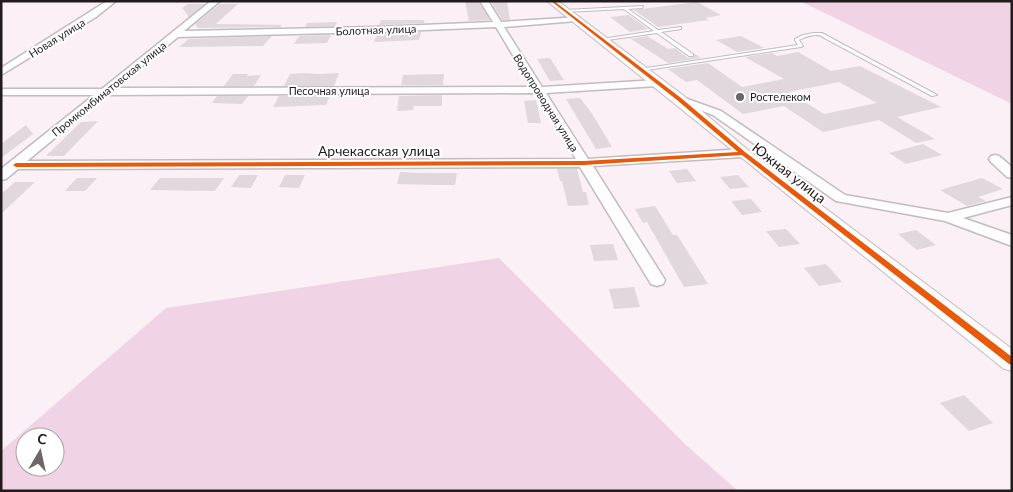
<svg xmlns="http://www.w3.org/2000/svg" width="1013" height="492" viewBox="0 0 1013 492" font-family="Lato,sans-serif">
<rect width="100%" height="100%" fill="#faf0f5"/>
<path fill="#f0d3e5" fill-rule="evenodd" d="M800 1H1012V104Z
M499 258 686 445 738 491H1V451L166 308ZM25 437H55V467H25Z"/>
<path fill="#e0d8dc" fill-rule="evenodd" d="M465 1H478L490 20 469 21Z
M490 1H507L510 20H502Z
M697 2 721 15 705 18 709 20 658 27 634 10Z
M188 4H205L189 17 182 8Z
M220 4H238L216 24 282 25 280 27 198 28 195 24Z
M629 15 648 29 630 32 610 17Z
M381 20H424V23L379 25Z
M337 22 335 26 305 27 307 23Z
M421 32 419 40 374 42 377 34Z
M331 35 327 43 294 44 299 36Z
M272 36 263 46 179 47 189 39Z
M647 36 668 49 675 48 688 58 694 57V53L701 58 668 63 631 39Z
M741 36 764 48 737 52 716 40Z
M798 52 831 71 860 66 941 107 897 117 935 139 916 143 879 120 823 132 784 106 743 114 697 80 686 82 668 69 708 63 742 87 784 79 745 57 772 53 777 56ZM839 82 877 103 824 114 789 92Z
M550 58 564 80 550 81 537 59Z
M304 73 319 74 339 73 334 86H284L290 74Z
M233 74H248L247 76 261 75 254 86H224Z
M444 74 443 85H401L403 75Z
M442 95V106H414L413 110 397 111 399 96Z
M217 96H248L242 104 212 103Z
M279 96H330L326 105 273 107Z
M580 98 591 112 612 147 596 149 566 99Z
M536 100 541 123H528L524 101Z
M98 121 64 156H46L81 122Z
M26 125 33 134 1 158V144Z
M923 144 942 155 906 164 889 153Z
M557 169H577L583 192H586L589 205 568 206 562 181H560Z
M687 169 696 181 677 183 669 171Z
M400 172 419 173H457L455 185H435L397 184Z
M239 175H258L251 188 231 187Z
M285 175H305L299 188 279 187Z
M738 175 749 187 730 189 720 177Z
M77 178H97L85 191H65Z
M160 178H224L215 191 150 190Z
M982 178 1003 189 978 197 986 201 967 206 940 190Z
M15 182H35L1 214V194Z
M751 199 762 212 742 215 731 201Z
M655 206 673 235H677L708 284 684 287 647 222 643 223 635 209Z
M786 229 800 244 779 247 766 231Z
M916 230 936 245 917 250 898 234Z
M613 244 618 260 594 261 590 245Z
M826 264 842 282 819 286 804 268Z
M634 287 640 307 614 309 609 289Z
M964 395 993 423 969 431 940 403Z"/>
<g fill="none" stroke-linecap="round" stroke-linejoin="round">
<g stroke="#c2bcbf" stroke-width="2">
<path id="service" d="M643 6 642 8 628 9 658 30 681 27V29L661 32 693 54V56H689L657 33 600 41V40L602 39 654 31 624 9 565 12 563 11 565 10Z
M814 33H822L937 95 932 96 819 35C812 35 806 36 799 40L803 46 801 47 640 71 638 70 640 69 798 45 795 40V39L803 35Z"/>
</g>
<g stroke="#c2bcbf" stroke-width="3">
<path id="minor" d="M107 1H116L96 17 1 75V68Z
M211 1H220L184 31 376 27 493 22 480 1H488L501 22 579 17V21H576L504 27 542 87 657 80 662 83 657 86 546 93 588 159 743 149 749 153 743 157 593 166 665 280 663 284 657 286 651 284 580 167 18 169 6 179 1 180V169L94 95H1V89H102ZM496 27 532 87 115 88 178 37 376 32ZM536 93 576 159 27 161 107 95Z
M679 96 721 111 845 195 948 213 1012 197V205L963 218 1012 235V246L945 221 836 201 713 115 675 101 674 99 675 97Z
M995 155 999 156 1012 167V178L1007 177 991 162 989 159 991 156Z"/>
</g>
<g stroke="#c2bcbf" stroke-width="2">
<path id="tertiary" d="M547 1H558L684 96 748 150 1012 349V371L1004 369Z"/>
</g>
<use href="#service" fill="#fefdfe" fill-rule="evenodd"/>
<use href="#minor" fill="#fefdfe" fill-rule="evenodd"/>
<use href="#tertiary" fill="#fefdfe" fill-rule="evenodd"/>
<g stroke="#fff" stroke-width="3">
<path id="cycleway" d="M551 1H554L681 98 745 152 1012 357V365L1009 364 742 155 584 165 16 167 13 165 16 163 584 161 738 152 677 100Z"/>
</g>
<use href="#cycleway" fill="#e8590c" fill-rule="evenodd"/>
</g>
<circle fill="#6d6669" stroke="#fff" stroke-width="2" cx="740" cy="97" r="5"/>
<g text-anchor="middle" stroke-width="4" stroke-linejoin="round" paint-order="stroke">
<g font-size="11" fill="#211b1e" stroke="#fff">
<text transform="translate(376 30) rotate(-2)" y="4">Болотная улица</text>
<text transform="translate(57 38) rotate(-32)" y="4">Новая улица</text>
<text transform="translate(109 89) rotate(-39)" y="4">Промкомбинатовская улица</text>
<text x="329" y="95">Песочная улица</text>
<text transform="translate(546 103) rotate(58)" y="4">Водопроводная улица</text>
</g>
<g font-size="11" fill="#211b1e" stroke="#fff" text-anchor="start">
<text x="750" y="101">Ростелеком</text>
</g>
<g font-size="14" fill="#211b1e" stroke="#fff">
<text x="379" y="156">Арчекасская улица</text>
<text transform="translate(789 173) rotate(38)" y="5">Южная улица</text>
</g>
</g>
<rect width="1013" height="492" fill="none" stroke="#211b1e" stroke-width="5"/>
<g transform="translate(40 452) rotate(9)"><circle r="24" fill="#ffffff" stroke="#a6a4a5"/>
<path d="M0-4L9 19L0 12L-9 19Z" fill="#6d6669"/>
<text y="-8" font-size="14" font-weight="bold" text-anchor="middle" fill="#211b1e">С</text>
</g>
</svg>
